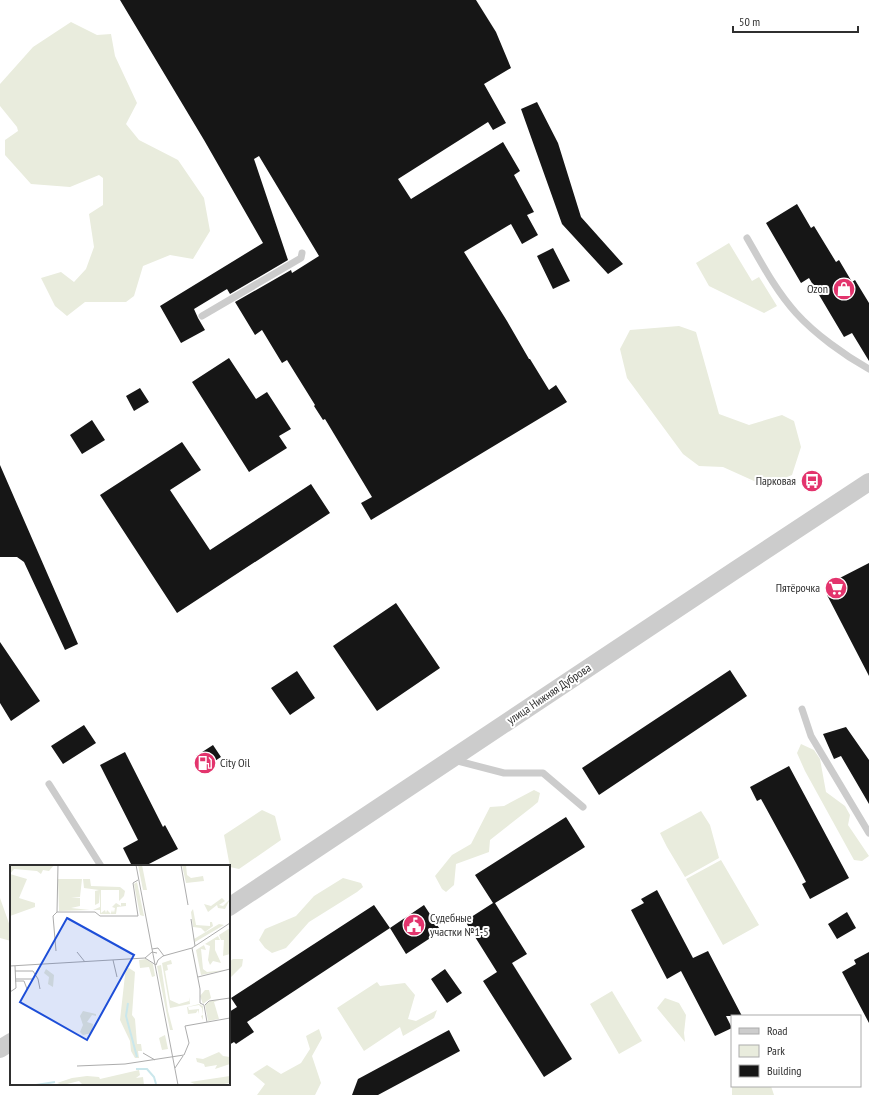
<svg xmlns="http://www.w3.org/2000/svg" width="869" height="1095" viewBox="0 0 869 1095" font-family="'PT Sans Narrow',sans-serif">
<rect width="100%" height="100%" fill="#fff"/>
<path fill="#e9ecdd" d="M71 22 97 35 111 34 115 56 137 103 126 124 139 140 178 160 204 198 210 231 193 259 170 255 143 266 134 296 126 302H85L67 316 55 306 41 278 61 272 74 282 86 269 94 247 89 214 103 205V178L99 175 70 187 31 184 5 155V140L18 131 17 127 0 106V84L33 47Z
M729 243 752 281 759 277 777 306 764 313 709 286 696 263Z
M679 326 696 332 719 414 749 425 782 415 794 421 801 447 792 475 765 486 723 467 699 466 683 454 627 378 620 349 630 330Z
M801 744 814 750 820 759 826 792 845 806 850 815 848 825 869 856 862 861 854 860 805 771 797 753Z
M534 790 540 793 538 802 532 807 490 840 489 852 456 864 454 885 446 892 442 889 435 876 452 855 471 844 490 807 504 806Z
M262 810 275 816 281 840 239 869 230 867 224 835Z
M701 811 710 825 719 858 685 877 667 847 660 833Z
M721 860 759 925 723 945 686 879Z
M343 878 361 883 363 887 357 892 309 922 286 948 272 953 265 948 259 940 265 929 296 916 314 896Z
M0 898 11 929V941L0 938Z
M233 959H243L242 966 229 979V962Z
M377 982 380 986 405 983 415 995 408 1019 416 1021 437 1010 434 1018 403 1036 400 1027 364 1051 337 1008Z
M612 991 642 1041 619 1054 590 1004Z
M665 998 679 1003 686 1015 684 1033 685 1042 657 1008Z
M319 1029 322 1038 312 1056 321 1083 315 1095H257L265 1084 253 1074 267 1065 281 1074 301 1063 310 1049 306 1036Z
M732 1086H771L774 1095H732Z"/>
<path fill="#161616" d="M120 0H476L496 32 511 68 484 84 506 123 493 130 488 122 398 179 411 199 503 142 520 171 514 175 534 212 527 215 538 235 522 244 511 224 464 252 507 321 529 359H530L549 390 556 385 567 402 371 520 361 503 372 497 325 419 323 420 314 406 315 405 287 360 282 363 262 330 255 335 235 302 291 270 292 273 319 256 259 156 254 159 288 260 230 294 227 289 194 309 198 318 205 330 181 343 160 306 263 243 204 140Z
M537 102 558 143 581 217 623 264 608 274 562 224 521 109Z
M797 204 811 228 814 226 836 262 839 260 852 282 855 280 869 303V361L852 333 844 337 809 278 801 283 766 223Z
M553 248 570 281 553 289 537 256Z
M229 358 256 399 267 392 291 429 279 436 287 448 249 472 192 382Z
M140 388 149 402 134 411 126 396Z
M92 420 105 440 82 454 70 435Z
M182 442 201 470 170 490 210 550 311 484 330 513 177 613 100 495Z
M0 465 78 644 65 650 24 562 17 557H0Z
M869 563V676L827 595 830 583Z
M396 603 440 668 377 711 333 646Z
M0 642 40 701 11 721 0 703Z
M730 670 747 696 599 795 582 768Z
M297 671 315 698 290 715 271 688Z
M84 725 96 743 63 764 51 746Z
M846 727 869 760V804L841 756 834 759 823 734Z
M213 745 221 757 204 768 196 756Z
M125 752 163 827 165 825 178 849 145 866H132L123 848 138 840 100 765Z
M789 766 849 878 810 899 802 884 806 882 796 863 761 799 757 801 750 787Z
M566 817 585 847 495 903 527 954 512 963 572 1059 544 1077 483 981 497 972 465 921 493 903 475 875Z
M657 890 693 958 708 951 742 1016H726L732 1028 715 1036 681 971 667 979 631 910 644 903 641 899Z
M374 905 390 928 424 905 441 931 406 954 390 928 247 1022 254 1032 236 1044 234 1042 229 1045V1012L237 1007 231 998Z
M847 912 856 928 837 939 828 924Z
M869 952V1023L842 972 856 964 854 960Z
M445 969 462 993 447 1003 431 979Z
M449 1030 460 1051 378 1095H352L358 1079Z"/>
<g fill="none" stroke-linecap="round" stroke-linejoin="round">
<path stroke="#ccc" stroke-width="7" d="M747 238C762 264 776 291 796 313 815 334 844 355 869 369
M202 316 301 258 302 253
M802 709 811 736 869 833
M454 760 504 773H543L583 807
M49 784 101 866"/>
<path stroke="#ccc" stroke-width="18" d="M229 907 734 571 869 482
M0 1049 11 1042"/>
</g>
<defs>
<g id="shop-disc" transform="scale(1.15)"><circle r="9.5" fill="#e3346d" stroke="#fff"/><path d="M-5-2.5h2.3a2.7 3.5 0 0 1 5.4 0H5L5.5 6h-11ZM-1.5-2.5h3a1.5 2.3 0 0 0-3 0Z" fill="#fff"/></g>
<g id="bus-disc" transform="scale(1.15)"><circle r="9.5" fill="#e3346d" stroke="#fff"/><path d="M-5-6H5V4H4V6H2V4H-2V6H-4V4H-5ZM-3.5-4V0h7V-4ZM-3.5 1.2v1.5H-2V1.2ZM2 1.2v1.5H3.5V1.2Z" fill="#fff"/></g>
<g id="supermarket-disc" transform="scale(1.15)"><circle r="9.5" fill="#e3346d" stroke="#fff"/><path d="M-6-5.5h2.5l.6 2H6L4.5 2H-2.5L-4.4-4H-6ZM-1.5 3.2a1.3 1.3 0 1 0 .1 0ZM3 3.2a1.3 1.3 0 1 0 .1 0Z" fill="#fff"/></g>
<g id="fuel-disc" transform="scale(1.15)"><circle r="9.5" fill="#e3346d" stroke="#fff"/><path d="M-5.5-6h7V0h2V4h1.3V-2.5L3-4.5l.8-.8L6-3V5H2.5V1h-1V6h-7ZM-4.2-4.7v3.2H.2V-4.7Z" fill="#fff"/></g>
<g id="civic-disc" transform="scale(1.15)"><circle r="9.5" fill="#e3346d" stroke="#fff"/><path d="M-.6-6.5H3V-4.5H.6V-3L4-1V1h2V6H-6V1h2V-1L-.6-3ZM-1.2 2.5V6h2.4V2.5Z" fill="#fff"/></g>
</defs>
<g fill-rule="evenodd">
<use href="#shop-disc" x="844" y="289"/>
<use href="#bus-disc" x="812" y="481"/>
<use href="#supermarket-disc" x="836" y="588"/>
<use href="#fuel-disc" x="205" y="763"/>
<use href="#civic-disc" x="414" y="925"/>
</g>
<g text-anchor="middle" stroke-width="4" stroke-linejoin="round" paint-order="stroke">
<g font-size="12" fill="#2f2f2f" stroke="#fff" text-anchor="end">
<text x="828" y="293">Ozon</text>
<text x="796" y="485">Парковая</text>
<text x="820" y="592">Пятёрочка</text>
<text x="220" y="767" text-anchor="start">City Oil</text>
<text x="430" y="922" text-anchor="start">Судебные<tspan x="430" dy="14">участки №1-5</tspan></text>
</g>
<g font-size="12" fill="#2f2f2f" stroke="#fff">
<text transform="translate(549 694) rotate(-34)" y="4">улица Нижняя Дуброва</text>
</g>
</g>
<g transform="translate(10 865)">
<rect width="220" height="220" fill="#fff"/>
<path d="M0 0H44L39 6 33 5 31 9 27 6 4 4 0 9 17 14 9 33 25 38V42L0 51ZM128 0H132L137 25H133ZM172 0H176L177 10 181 13 193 11 194 16 176 18ZM48 14H72L70 32 61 33H70V41L61 43 80 45 49 46ZM73 14H80L81 21 110 22 115 26 114 31 109 36V25H91V48L95 45 96 48 97 45 101 49V45L102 48 103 45 104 48 105 43 102 42 106 38 111 41V38H116V41L107 42 106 49H90V45H83L90 42V27L89 38 85 40V26L89 25 74 23ZM127 17 134 51H133L130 50 124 19ZM212 33 215 36 209 40 213 41 220 34 215 44 208 43 207 40 198 47 194 39 201 41ZM183 44 186 60 200 61V57H202L203 61 195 67 191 63 183 62 181 47ZM209 59 214 60 185 77 184 74ZM220 63V89L213 91 214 75H211L209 70ZM208 71 210 75H205V85L211 98 203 96 200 100 198 95 200 81 195 79ZM194 80 196 85 191 84 193 104 197 107 216 105 191 110 186 85ZM136 94 143 99 145 111 142 112 139 102 130 103 129 95ZM161 95 162 99 157 100 158 105 155 106 160 135 169 139 179 136V132L180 139 160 143 152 98ZM151 100 158 146 163 165H160L147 101ZM116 101 125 107 122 150 125 154 127 179H131L132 186H128L129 193H125L121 186 120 176 110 155ZM36 104 44 110 43 122 38 119 39 112 34 108ZM195 125H199L201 133 193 139 190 131ZM210 135 204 137 209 154 198 156 195 140 200 136ZM189 139 193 141V155L191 151 193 150 192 143 189 140 178 142 179 145 189 144V149L188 145 186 148 178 149 177 142ZM73 146 86 149V151L82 150 77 157 83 159 82 168 73 170 70 167 73 160 70 151ZM155 170 158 184 152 185 149 173ZM209 187 213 191 220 192V199L205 204 207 200 195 202 194 199 187 197 186 193 193 194ZM129 205 130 210 126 213 133 212 134 220H73L69 216 53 220 47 218 62 213 77 211 89 212 90 214ZM220 211V218L208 220H187L180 217Z" fill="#e9ecdd"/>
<path fill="none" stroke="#cae7ec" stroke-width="2" d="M118 138 116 151 127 192M126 204H137L144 212 146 219M26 220 45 217"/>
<path fill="none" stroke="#acacac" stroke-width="1" d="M126 0 168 220M171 0 178 40M47 47H85L90 51H128L123 18 128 15M181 54 185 81M182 83 190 124V138L194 140 197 157M142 84 148 83 154 91M46 86 43 51 47 47 48 0M67 87 75 97M135 93 142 87 147 88M103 95 107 112M148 95 153 91 182 83 220 58M0 101 135 93 146 100 148 95M5 106H23L28 114 30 124M188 112 220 104M5 114H22M5 116H14L17 124M0 127 6 123 5 101M195 140 199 136 220 133M133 188 145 195M67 201 115 199 174 190 179 178 175 161 220 153M165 203 173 191"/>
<path fill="#1d4ed8" fill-opacity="0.15" stroke="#1d4ed8" stroke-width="2" d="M57 53 124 90 77 175 10 137Z"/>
<rect width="220" height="220" fill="none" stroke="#2f2f2f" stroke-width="2"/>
</g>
<rect x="731" y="1015" width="130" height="72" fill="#ffffff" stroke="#acacac"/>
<rect x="739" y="1028" width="20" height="6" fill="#cccccc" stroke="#acacac"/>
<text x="767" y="1035" font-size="12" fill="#2f2f2f">Road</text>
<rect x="739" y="1045" width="20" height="12" fill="#e9ecdd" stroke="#acacac"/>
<text x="767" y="1055" font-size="12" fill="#2f2f2f">Park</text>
<rect x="739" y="1065" width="20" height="12" fill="#161616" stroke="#acacac"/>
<text x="767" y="1075" font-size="12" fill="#2f2f2f">Building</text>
<path d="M733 26v6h125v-6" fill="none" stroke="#2f2f2f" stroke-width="2"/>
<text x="739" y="26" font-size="12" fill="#2f2f2f" stroke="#ffffff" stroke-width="3" paint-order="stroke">50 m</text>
</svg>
